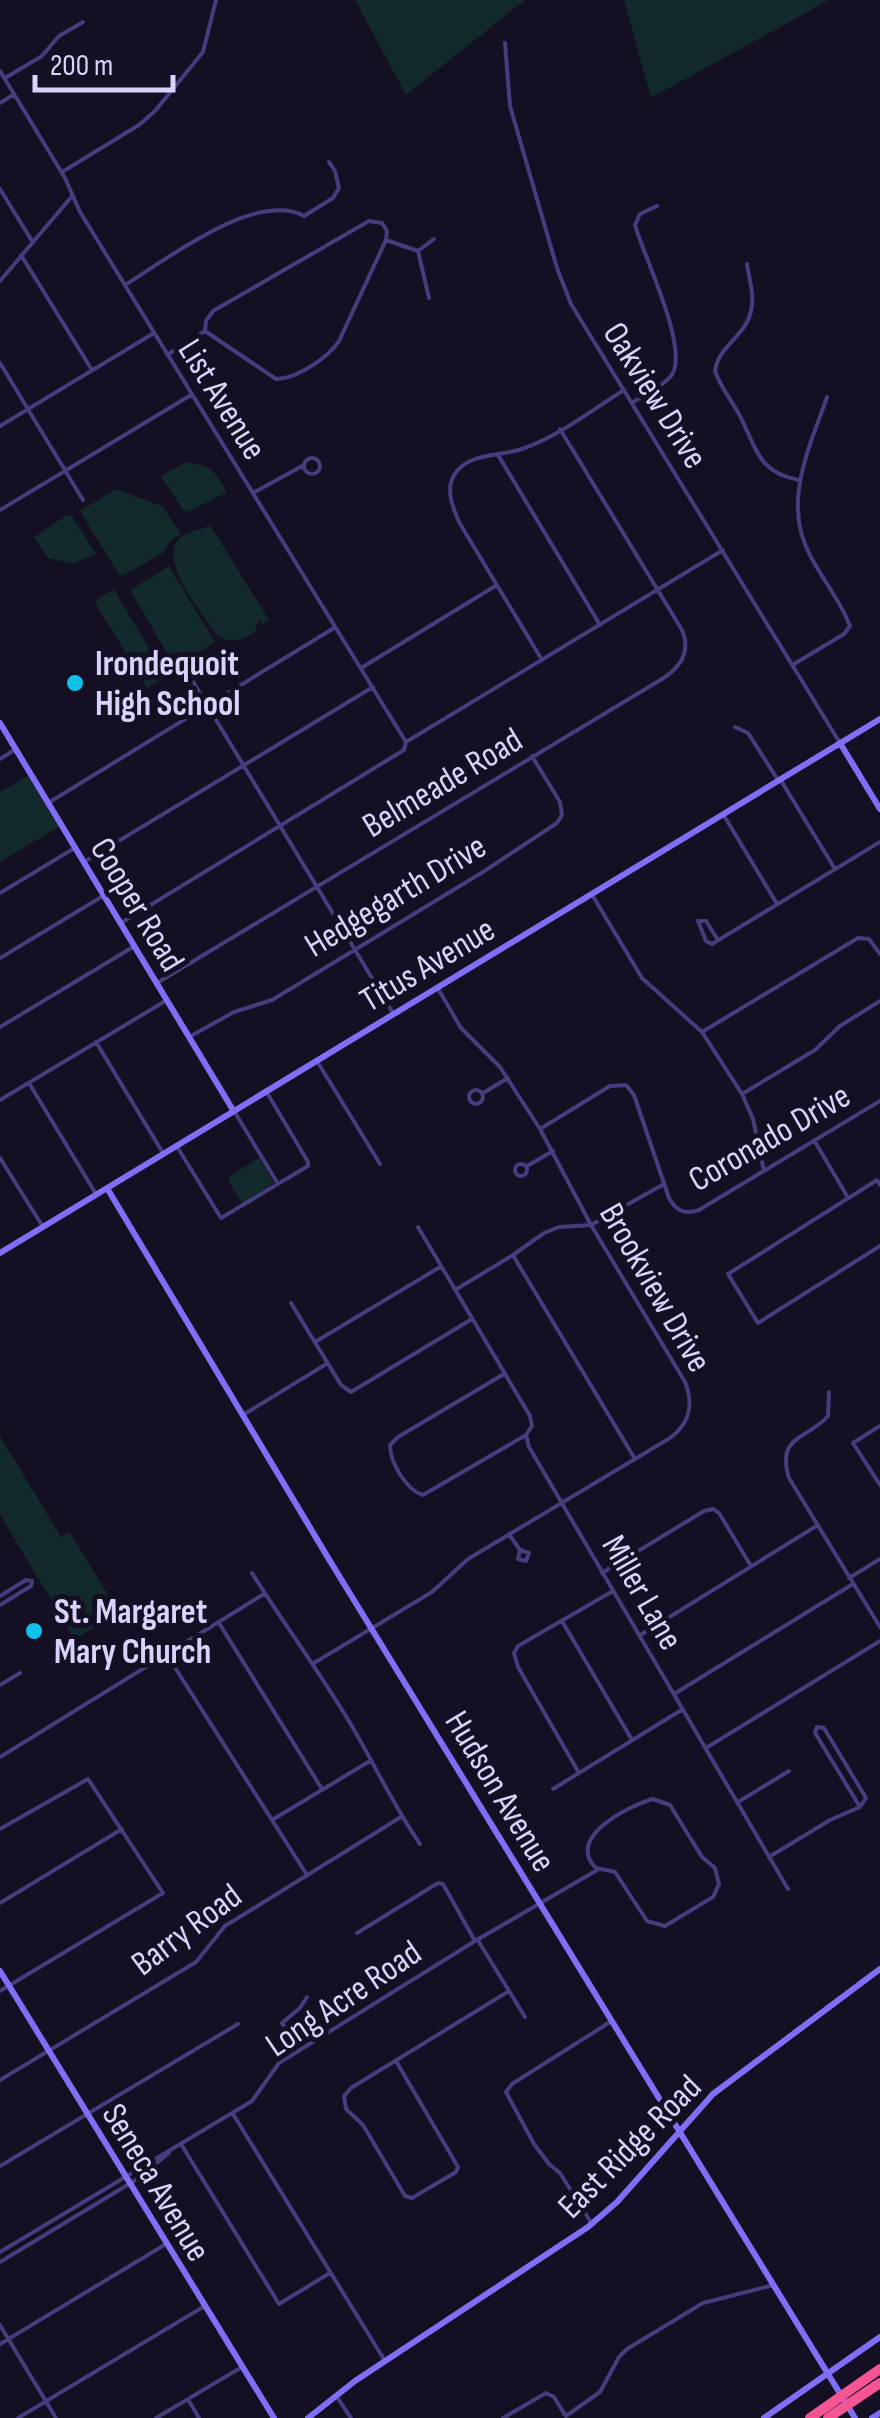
<svg xmlns="http://www.w3.org/2000/svg" width="880" height="2418" viewBox="0 0 880 2418" font-family="'Sofia Sans Condensed',sans-serif">
<rect width="100%" height="100%" fill="#140f22"/>
<path fill="#122a2b" d="M355 0H525L406 95Z
M624 0H829L651 98Z
M184 463C209 462 215 471 227 492L188 512 183 510 161 476Z
M116 489 162 506 181 534 171 540 163 553 124 575H119L80 511Z
M67 515 72 516 96 554 72 564 48 558 34 537Z
M210 525 269 620 263 624 259 619 255 632C240 642 229 645 214 632 201 611 157 560 180 538 187 531 201 530 210 525Z
M169 566 215 642 175 667 130 590Z
M114 589 166 677 147 688 94 601Z
M28 776 59 827 0 862V792Z
M259 1158 274 1183 242 1204 228 1180 231 1175Z
M0 1436 61 1537 70 1532 119 1613 74 1639 0 1514Z"/>
<g fill="none" stroke-linecap="round" stroke-linejoin="round">
<path stroke="#453d7e" stroke-width="4" d="M505 43 510 106 557 268 571 304 840 743
M0 71 65 178 80 212 406 742 404 750 121 923
M5 78 42 56 59 36 83 22
M0 103 13 95
M62 172 139 125 155 111 203 52 216 0
M0 189 32 241
M369 221 382 223 387 231 386 240 339 341C328 358 296 379 276 379L205 331 206 321 213 311Z
M386 240 418 251 434 239
M418 251 429 298
M21 255 92 370
M747 264C749 279 755 296 751 311 746 336 718 346 715 371 721 389 734 403 742 420 757 451 760 473 799 480
M0 281 73 195
M125 285C166 260 255 190 304 216L333 198 339 188 335 171 329 162
M167 355 205 331
M0 363 83 500
M632 403C644 395 662 387 671 376 691 351 643 255 635 225L640 214 657 206
M0 426 154 333
M498 455 600 625
M304 466a8 8 0 1 1 16 0a8 8 0 1 1-16 0Z
M253 493 304 465
M0 510 191 395
M542 660 459 522C452 506 444 486 457 471 471 453 502 456 522 449 558 437 592 410 624 390
M794 664 844 634 850 626C841 602 823 580 811 557 781 504 809 449 827 397
M361 668 497 585
M189 675 393 1013
M735 727 748 733 778 780
M406 742 723 550
M0 759 16 749
M780 779 835 869
M48 803 334 628
M723 814 777 904
M84 862 373 687
M0 893 73 849
M591 893 642 978 702 1032 742 1094 753 1119 764 1171
M718 940 706 921H698L706 941 712 944 880 842
M0 958 103 896
M157 983 662 679C681 667 691 651 682 630L560 429
M0 1027 133 947
M702 1032 858 938 869 939 880 954
M189 1037 234 1012 272 1000 483 872 557 823 562 815 560 802 532 756
M96 1042 163 1153
M317 1061 380 1164
M29 1083 96 1194
M469 1097a7 7 0 1 1 14 0a7 7 0 1 1-14 0Z
M483 1093 508 1078
M742 1094 815 1050 840 1026 880 1001
M0 1100 167 1000
M234 1111 278 1184
M540 1129 610 1086 626 1085 634 1095 669 1198C676 1211 685 1215 699 1210L880 1101
M814 1140 847 1196
M176 1145 221 1218 308 1166V1162L266 1091
M0 1158 43 1227
M515 1170a6 6 0 1 1 12 0a6 6 0 1 1-12 0Z
M527 1166 553 1151
M880 1185 877 1180 728 1274 758 1323 880 1246
M418 1227 530 1416 532 1426 526 1435 529 1447 788 1889
M514 1257 635 1459
M455 1290 513 1255 544 1233 559 1227 591 1225 664 1184
M291 1303 341 1385 351 1392 472 1319
M315 1342 440 1267
M504 1374 398 1437 390 1445C390 1462 406 1490 423 1495L526 1435
M829 1392 828 1416C807 1440 776 1435 789 1478L880 1627
M243 1415 328 1363
M880 1426 853 1443 880 1485
M509 1534 520 1550 518 1559 526 1561 529 1553 520 1550
M252 1573C284 1624 319 1671 350 1723 374 1763 393 1805 420 1844
M602 1573 704 1511 713 1509 719 1513 751 1566
M849 1578 880 1559
M0 1596 26 1580 32 1581 31 1586 0 1605
M562 1621 632 1740
M219 1623 322 1789
M639 1636 818 1525
M167 1655 307 1875
M314 1663 432 1592 468 1559 670 1438C690 1423 694 1405 685 1382L591 1225 540 1129 500 1067 461 1028 437 987
M0 1685 20 1673
M674 1694 853 1584
M706 1748 880 1641
M0 1757 264 1594
M579 1773 518 1667 514 1653 518 1646 613 1591
M553 1789 683 1709
M653 1799 670 1805 702 1857 715 1868 719 1884 713 1897 665 1926 647 1921 615 1872 596 1868C565 1838 628 1806 653 1799Z
M738 1802 789 1771
M272 1820 370 1761
M0 1829 88 1779 163 1893 0 1991
M769 1857 830 1820 860 1807 815 1733 817 1727 824 1728 866 1798 860 1807
M0 1903 122 1829
M357 1933 438 1883 443 1884 475 1941
M479 1942 525 2017
M298 2051 282 2023 300 2008 307 1997
M396 2061 458 2167 456 2172 412 2198 405 2196 363 2125 346 2109 344 2096 351 2088 509 1991
M0 2080 196 1962 225 1926 401 1817
M233 2114 385 2361
M181 2144 279 2304 330 2273
M0 2166 238 2024
M592 2224 560 2173 549 2164 534 2144 506 2092 512 2084 610 2022
M0 2252 252 2101 279 2063 475 1941 599 1869
M0 2262 134 2181 169 2153
M0 2325 56 2418
M0 2344 166 2244
M337 2397 351 2418
M189 2401 199 2418
M566 2416 600 2392 619 2357 627 2349 703 2303 774 2285
M18 2418 203 2307
M156 2418 242 2367
M503 2418 546 2393 554 2397 565 2415"/>
<path stroke="#7f6ff6" stroke-width="6" d="M0 723 233 1110
M840 743 880 809
M107 1188 330 1561 855 2418
M0 1253 880 719
M0 1971 274 2418
M308 2418 355 2381 588 2227 617 2202 713 2094 880 1969
M764 2418 880 2337
M872 2418 880 2413"/>
<path stroke="#f55592" stroke-width="10" d="M810 2418 880 2369
M828 2418 880 2383"/>
</g>
<g fill="#0ec1ec" stroke="#140f22" stroke-width="4">
<circle cx="75" cy="683" r="10"/>
<circle cx="34" cy="1631" r="10"/>
</g>
<g text-anchor="middle" stroke-width="10" stroke-linejoin="round" paint-order="stroke">
<g font-size="35" fill="#dbd2fc" stroke="#140f22">
<text transform="translate(656 395) rotate(58)" y="12">Oakview Drive</text>
<text transform="translate(223 399) rotate(58)" y="12">List Avenue</text>
<text transform="translate(442 782) rotate(-31)" y="12">Belmeade Road</text>
<text transform="translate(395 895) rotate(-31)" y="12">Hedgegarth Drive</text>
<text transform="translate(138 904) rotate(59)" y="12">Cooper Road</text>
<text transform="translate(427 964) rotate(-31)" y="12">Titus Avenue</text>
<text transform="translate(769 1137) rotate(-30)" y="12">Coronado Drive</text>
<text transform="translate(656 1287) rotate(60)" y="12">Brookview Drive</text>
<text transform="translate(643 1592) rotate(60)" y="12">Miller Lane</text>
<text transform="translate(501 1791) rotate(59)" y="12">Hudson Avenue</text>
<text transform="translate(186 1929) rotate(-37)" y="12">Barry Road</text>
<text transform="translate(343 1998) rotate(-34)" y="12">Long Acre Road</text>
<text transform="translate(629 2146) rotate(-45)" y="12">East Ridge Road</text>
<text transform="translate(157 2182) rotate(59)" y="12">Seneca Avenue</text>
</g>
<g font-size="35" font-weight="bold" fill="#dbd2fc" stroke="#140f22" text-anchor="start">
<text x="95" y="675">Irondequoit<tspan x="95" dy="40">High School</tspan></text>
<text x="54" y="1623">St. Margaret<tspan x="54" dy="40">Mary Church</tspan></text>
</g>
</g>
<path d="M35 75v15h138v-15" fill="none" stroke="#dbd2fc" stroke-width="5"/>
<text x="50" y="75" font-size="30" fill="#dbd2fc" stroke="#140f22" stroke-width="8" paint-order="stroke">200 m</text>
</svg>
